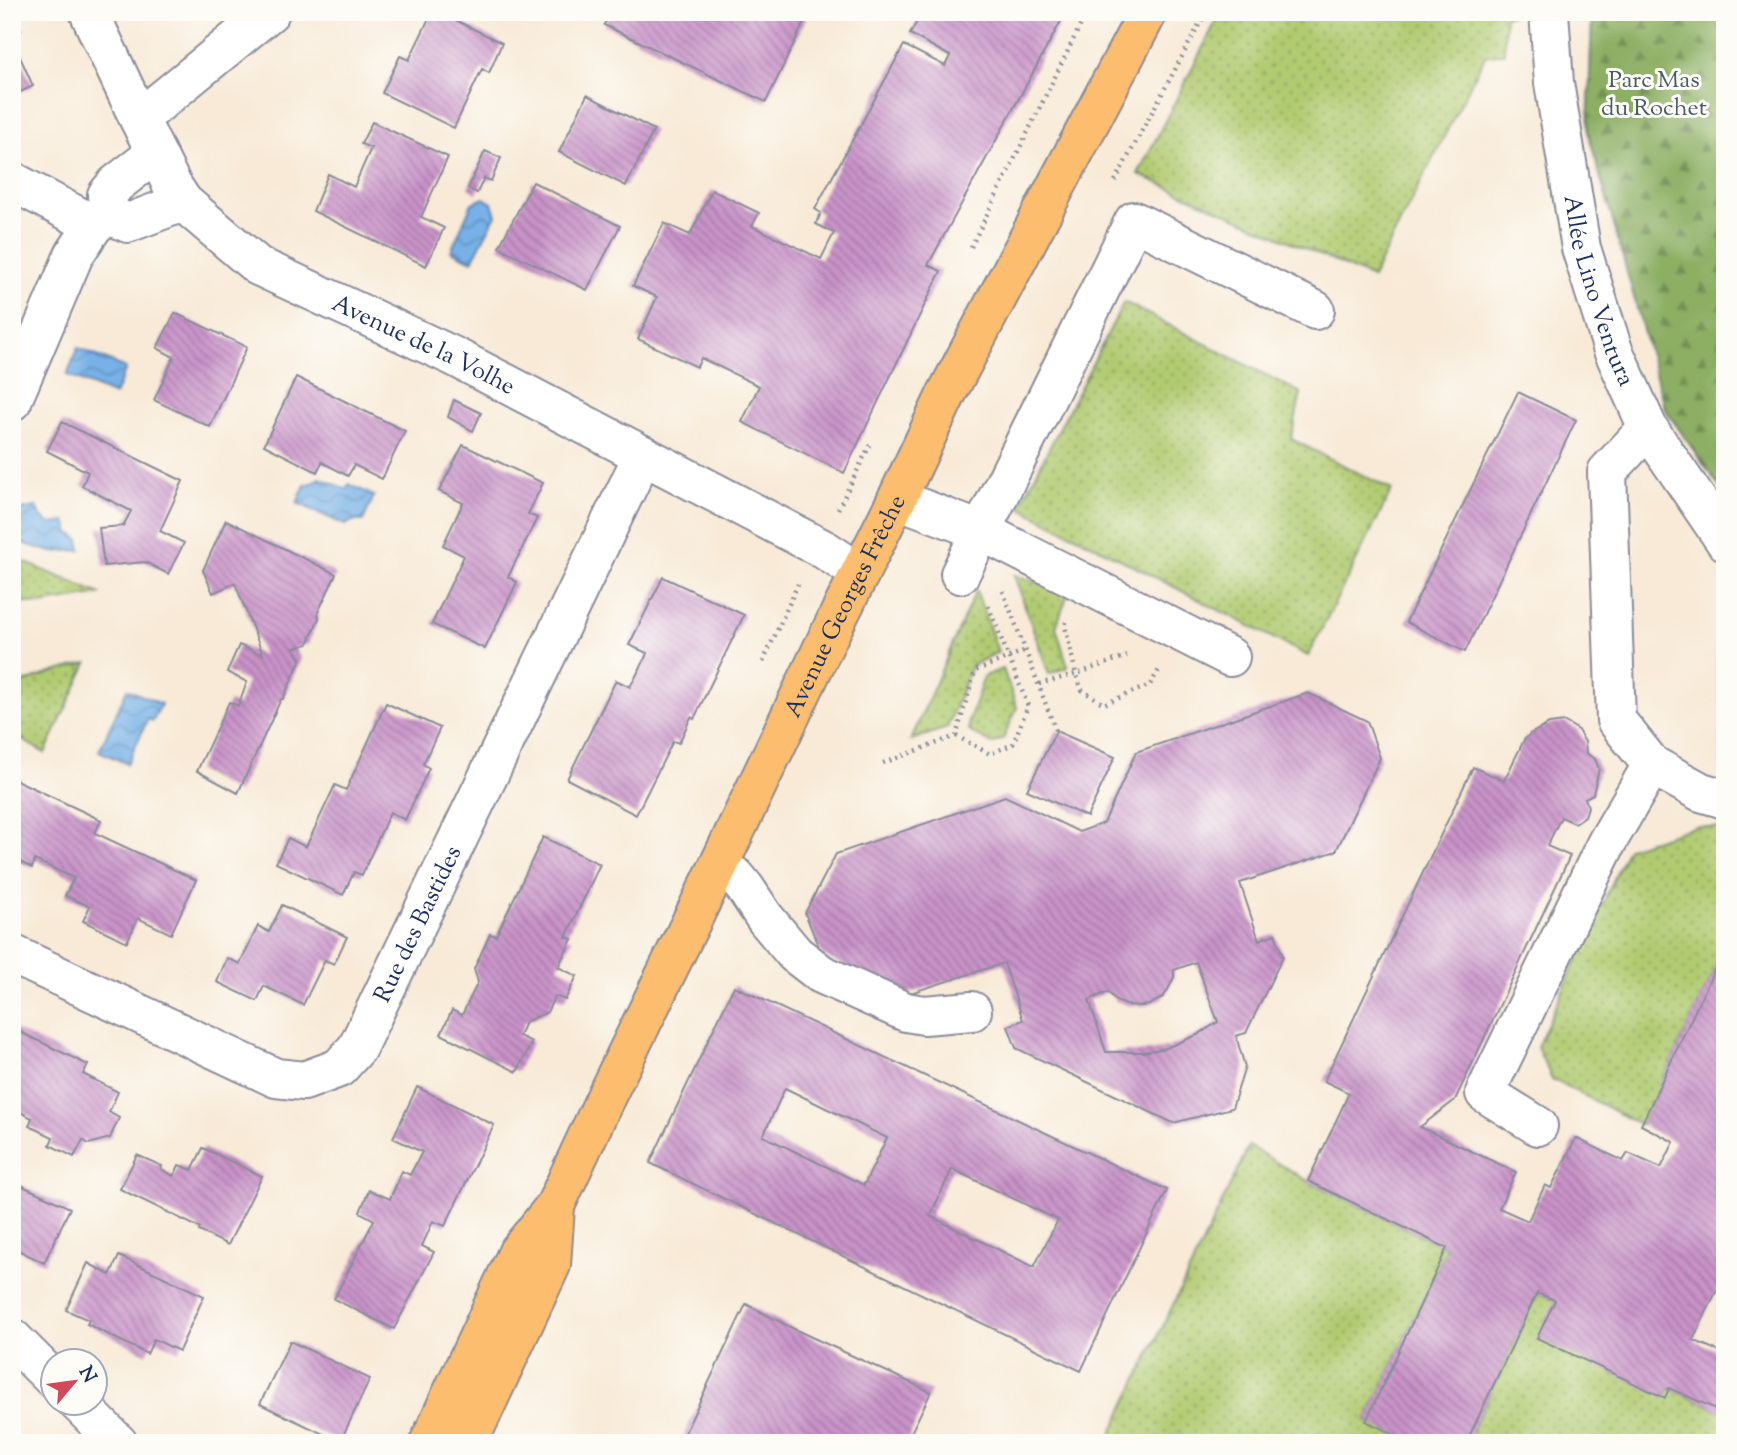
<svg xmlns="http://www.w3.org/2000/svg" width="1737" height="1455" viewBox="0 0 1737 1455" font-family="'Sorts Mill Goudy',serif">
<defs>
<pattern id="grass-dots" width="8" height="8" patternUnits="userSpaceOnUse" patternTransform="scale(1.75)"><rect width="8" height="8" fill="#b1cb71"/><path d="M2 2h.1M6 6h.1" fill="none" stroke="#8fa560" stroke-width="1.8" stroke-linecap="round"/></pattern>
<pattern id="forest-firs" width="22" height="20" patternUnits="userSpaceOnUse" patternTransform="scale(1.75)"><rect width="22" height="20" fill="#8caf63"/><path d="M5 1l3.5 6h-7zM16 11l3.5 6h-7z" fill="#728f55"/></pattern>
<pattern id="water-waves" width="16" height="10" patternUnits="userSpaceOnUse" patternTransform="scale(1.75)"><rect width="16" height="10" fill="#77b1e7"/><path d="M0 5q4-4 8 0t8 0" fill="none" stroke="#6190be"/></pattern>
<pattern id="building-back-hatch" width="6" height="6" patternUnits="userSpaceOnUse" patternTransform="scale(1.75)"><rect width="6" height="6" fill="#c993c8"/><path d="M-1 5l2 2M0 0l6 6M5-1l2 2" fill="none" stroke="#a278a6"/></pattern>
</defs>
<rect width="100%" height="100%" fill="#fdfcf7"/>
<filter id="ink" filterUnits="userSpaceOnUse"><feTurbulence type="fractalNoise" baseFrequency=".0143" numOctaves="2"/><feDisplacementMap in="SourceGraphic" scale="14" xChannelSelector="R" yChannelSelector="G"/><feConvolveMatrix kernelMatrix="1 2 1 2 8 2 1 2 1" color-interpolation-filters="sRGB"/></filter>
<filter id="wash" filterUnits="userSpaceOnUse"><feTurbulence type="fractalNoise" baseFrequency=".00686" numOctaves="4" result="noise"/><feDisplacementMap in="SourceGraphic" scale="28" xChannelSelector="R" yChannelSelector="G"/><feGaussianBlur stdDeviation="1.57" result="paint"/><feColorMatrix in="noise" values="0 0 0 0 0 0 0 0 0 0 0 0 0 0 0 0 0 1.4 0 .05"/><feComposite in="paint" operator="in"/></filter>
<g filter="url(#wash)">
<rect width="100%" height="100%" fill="#f8ead7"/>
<path fill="url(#grass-dots)" stroke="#667d68" stroke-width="2" d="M1221 12H1526L1505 16 1504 53 1485 56 1372 278 1138 174Z
M1124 302 1301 393 1291 439 1392 490 1308 656 1019 507Z
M12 557 101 594 40 604 22 602 12 596Z
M1014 575 1069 591 1056 627 1068 667 1049 674Z
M976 590 998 652 971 666 947 728 911 740Z
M87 663 45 753 12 734V689C35 676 62 670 87 663Z
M1003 669 1017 708 1003 739 992 744 969 731V721L984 676Z
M1697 826 1725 829V961L1720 959 1641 1125 1552 1079 1537 1047 1628 848Z
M1249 1146 1308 1181 1447 1248 1366 1421 1413 1443H1107Z
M1537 1293 1555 1300 1665 1397 1669 1388 1725 1413V1443H1466Z"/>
<path fill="url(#forest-firs)" stroke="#546f60" stroke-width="2" d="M1592 12H1725V495L1665 409 1588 132Z"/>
<path fill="url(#water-waves)" stroke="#4970a2" stroke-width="2" d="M484 198 492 203 496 215 472 261 451 251 472 203Z
M78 348 126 368 115 395 67 375Z
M320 478 346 489 349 484 374 496 363 521H353L345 525 297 503 305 485 314 482Z
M36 507 41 517 51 524 66 522 70 533 79 539 81 550 52 552 21 543 12 517V512Z
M127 689 161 704 153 721 148 719 127 764 99 751Z"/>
<g id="blocks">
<path fill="url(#building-back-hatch)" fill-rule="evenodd" d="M12 12 21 30 12 34Z
M432 12H439L502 43 489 73 482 69 454 128 382 93 400 56 409 60Z
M610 12H809L766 102 604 25Z
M922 12H1066L928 265 941 271 844 473 742 422 759 386 701 358 697 367 638 339 657 297 633 286 664 223 690 235 712 190 759 213 752 226 821 259 834 233 816 224 821 213 815 209 904 45 945 66 950 56 910 34Z
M12 39 33 86 12 96Z
M587 95 654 130 626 186 559 152Z
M372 122 448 157 421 217 444 228 426 266 313 211 328 174 354 187 371 148 361 144Z
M485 151 501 158 491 181 484 178 477 193 468 188Z
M533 182 620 226 587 290 499 247Z
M175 313 247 347 210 427 154 400 174 357 157 348Z
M296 377 405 431 382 479 354 465 348 476 322 462 317 472 264 445Z
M1518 392 1576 420 1465 652 1406 622Z
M454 400 481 413 473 431 448 417Z
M62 422 183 481 160 531 184 543 168 574 145 562 104 566 99 528 123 526 131 511 82 486 88 472 47 451Z
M463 445 543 483 528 514 537 518 508 577 517 582 485 649 432 624 464 556 443 545 463 503 439 491Z
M226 520 336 574 318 612 319 618 308 644 294 648 301 659 283 699H281L238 793 197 771 229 702 238 706 247 682 227 672 239 645 263 655 235 583 213 593 203 570Z
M663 577 744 615 694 719 691 717 679 743 673 741 636 815 567 779 616 680 630 687 643 663 647 653 629 645Z
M1308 693 1367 721 1380 758 1336 851 1240 883 1259 940 1275 934 1283 956 1246 1033 1236 1036 1245 1067 1232 1108 1173 1123 1016 1048 1008 1026 1023 1020 1004 963 904 995 822 955 805 913 836 854 1005 796 1079 832 1104 823 1136 752ZM1196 962 1218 1022 1197 1035 1166 1048 1144 1052H1106L1089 1000 1108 992 1116 1001 1126 1005 1142 1006 1149 1005 1162 998 1167 992 1174 977V970Z
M386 703 440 728 423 764 429 768 405 820 390 812 362 875 354 872 343 895 276 863 288 838 306 847 335 785 346 790Z
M1565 722 1577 729 1585 742 1586 753 1595 759 1599 769 1593 794 1585 798 1588 807 1585 816 1575 823 1561 817 1547 846 1570 856 1455 1100 1420 1127 1516 1172 1499 1208 1528 1221 1545 1185 1551 1188 1576 1138 1623 1161 1628 1153 1661 1168 1674 1142 1641 1125 1720 958 1725 961V1273L1693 1340 1725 1354V1413L1669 1388 1665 1398 1537 1338 1555 1300 1537 1293 1466 1443H1411L1366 1421 1447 1248 1308 1181 1349 1093 1324 1081 1473 767 1504 781 1524 740 1530 734 1549 724Z
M1056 731 1115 757 1087 817 1027 790Z
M12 778 101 820 95 833 196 880 171 934 138 918 127 942 83 921 90 906 65 896 74 878 35 860 32 868 12 858Z
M543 837 600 864 566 937 572 939 558 967 577 976 565 1000 555 996 547 1012 525 1022 519 1036 532 1042 517 1072 441 1034 452 1010 462 1015 478 982 474 969 490 934 496 936Z
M282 905 347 937 334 964 325 960 303 1005 264 986 257 1001 217 982 227 958 240 964 258 926 269 932Z
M734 986 1167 1190 1081 1371 650 1163ZM785 1088 887 1138 864 1185 763 1136ZM952 1169 1058 1220 1034 1267 930 1216Z
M12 1028 88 1065 83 1074 118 1092 109 1112 119 1118 110 1138 89 1144 83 1140 74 1157 50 1145 53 1137 29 1126 32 1118 12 1108Z
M417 1087 494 1125 445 1226 433 1221 422 1246 434 1252 394 1329 334 1299 374 1220 360 1212 369 1190 390 1199 402 1171 410 1175 422 1152 393 1138Z
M203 1148 262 1176 228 1245 199 1231 200 1228 120 1189 137 1155 162 1166 161 1169 174 1176 179 1165 192 1170Z
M12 1181 70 1208 44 1263 12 1247Z
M119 1256 204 1296 179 1351 154 1339 147 1354 87 1324 89 1320 66 1310 88 1263 110 1275Z
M746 1304 794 1329 931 1392 906 1443H680Z
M290 1341 370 1379 340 1442 260 1404Z"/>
</g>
</g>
<g filter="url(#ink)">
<use href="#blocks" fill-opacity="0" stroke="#8a8c9a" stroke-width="2"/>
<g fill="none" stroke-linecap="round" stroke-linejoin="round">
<g stroke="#8a8c9a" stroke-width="42">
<g id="minor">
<path id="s1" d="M89 12 139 119 172 185 183 202 258 266 453 356 825 550 860 573"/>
<path id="s2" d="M1549 12 1554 83 1581 248 1613 350 1648 428 1725 541"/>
<path d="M139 119 270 12"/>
<path d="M12 181 94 225"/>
<path d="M109 215 107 195 116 184 156 153"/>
<path d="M109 215 128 223 183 202"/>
<path d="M12 401 74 255 94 225 109 215"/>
<path d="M1648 428 1607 472 1616 720 1652 765 1701 792 1725 799"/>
<path d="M897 499 981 531 1230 657"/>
<path d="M960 574 1134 221 1315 310"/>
<path d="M718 867 736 877 745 888 765 918 795 954 821 974 906 1012 924 1015 972 1011"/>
<path id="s3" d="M12 954 276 1078 304 1081 339 1068 357 1048 643 455"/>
<path d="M1538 1126 1485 1093 1607 842 1652 765"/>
<path d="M12 1338 52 1378"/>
<path d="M77 1402 118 1443"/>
</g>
</g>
<g stroke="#8a8c9a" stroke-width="42">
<g id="major">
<path id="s4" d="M429 1443 518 1252 555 1206 609 1090 718 867 829 635 897 499 947 393 1148 12"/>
<path d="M468 1443 551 1265 555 1206"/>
</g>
</g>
<path stroke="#8a8c9a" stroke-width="4.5" stroke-dasharray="2 5" stroke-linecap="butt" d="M1115 181 1206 12
M971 247 1087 12
M838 509 870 445
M1003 591 1056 731
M1066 622 1065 626 1076 674 1082 690 1104 704 1150 685 1160 668
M763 662 798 584
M1039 684 1076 674 1127 656
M956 736 990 754 1013 744 1028 706 988 605
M883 763 956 736 975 671 1026 650"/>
<use href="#minor" stroke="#fff" stroke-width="38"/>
<use href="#major" stroke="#fcbd6e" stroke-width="38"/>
</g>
</g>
<g text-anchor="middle" stroke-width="6" stroke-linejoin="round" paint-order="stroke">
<g font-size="24" fill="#485e64" stroke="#fdfcf7">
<text x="1654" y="87">Parc Mas<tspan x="1654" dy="28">du Rochet</tspan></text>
</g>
<g font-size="24" fill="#1b2f5e" stroke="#fdfcf7">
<text dy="8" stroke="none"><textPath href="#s2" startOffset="284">Allée Lino Ventura</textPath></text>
<text dy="8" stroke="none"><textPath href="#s1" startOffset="494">Avenue de la Volhe</textPath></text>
<text dy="8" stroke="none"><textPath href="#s4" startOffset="936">Avenue Georges Frêche</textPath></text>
<text dy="8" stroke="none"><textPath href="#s3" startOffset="522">Rue des Bastides</textPath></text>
</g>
</g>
<rect width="1737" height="1455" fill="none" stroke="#fdfcf7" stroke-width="42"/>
<g transform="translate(74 1382) rotate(61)"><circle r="33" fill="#fdfcf7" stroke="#a3aaba" stroke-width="2"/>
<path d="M0-5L12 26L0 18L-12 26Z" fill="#d1495b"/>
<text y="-10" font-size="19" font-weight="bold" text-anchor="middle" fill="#1b2f5e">N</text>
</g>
</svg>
